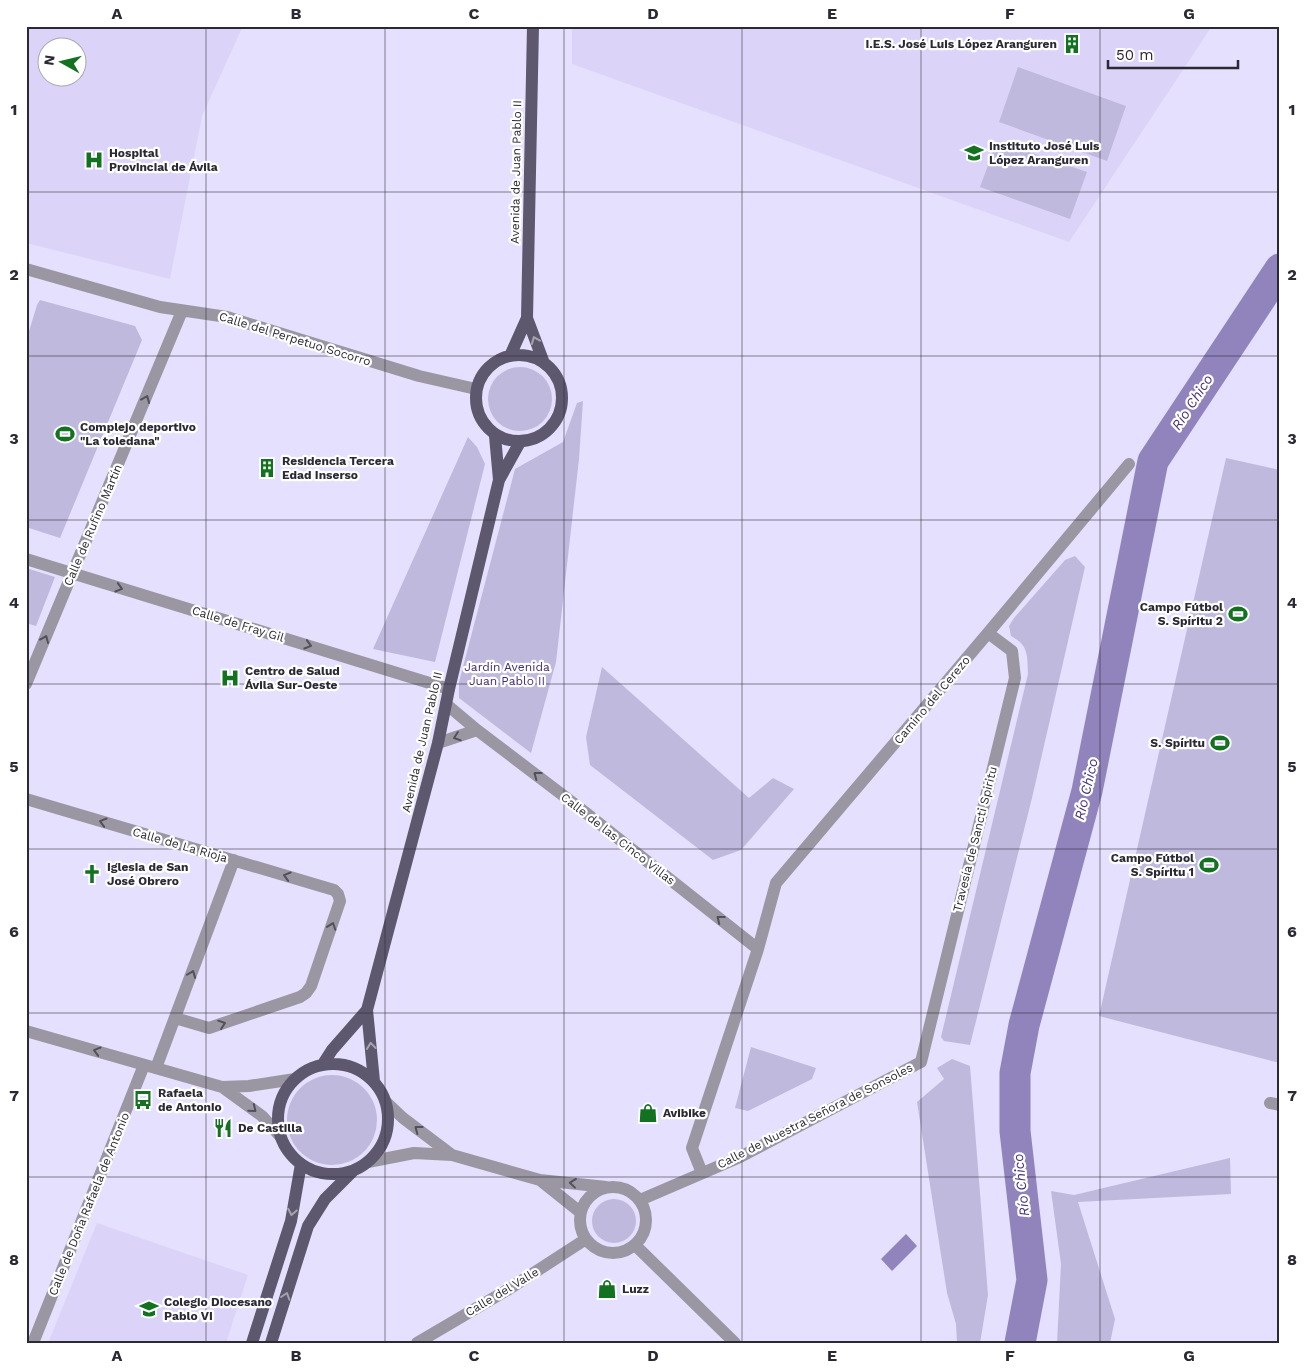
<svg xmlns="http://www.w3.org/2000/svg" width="1306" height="1369" viewBox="0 0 1306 1369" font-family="'Work Sans',sans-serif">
<rect width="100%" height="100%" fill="#e5e0fd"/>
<path fill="#dcd4f8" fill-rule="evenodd" d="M26 26H243L202 116 170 279 26 243ZM48 48H78V78H48Z
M572 26H1212L1069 242 572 64Z
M97 1223 248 1275 226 1343H48Z"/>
<path fill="#c0b9de" d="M1018 67 1126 106 1107 161 999 122Z
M997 141 1087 172 1070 219 980 187Z
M40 300 135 326 142 340 60 538 26 527V341L37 305Z
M488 399a32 32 0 1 1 64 0a32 32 0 1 1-64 0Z
M583 401 579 459 556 662 531 753 459 698V682L515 469 563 442 577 403Z
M468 437 477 447 485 464 435 662 373 649Z
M1226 458 1280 470V1063L1099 1016Z
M1075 556 1085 567 1032 798 970 1045 944 1041 941 1037 1028 674C1027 655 1029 646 1011 636L1009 626 1014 618 1065 560Z
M26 568 55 577 36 626 26 623Z
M602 667 749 798 773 778 794 789 741 850 713 860 590 765 586 737Z
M751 1047 816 1068 812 1079 748 1111 735 1108Z
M952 1059 970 1066 988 1295 980 1343H957L956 1324 947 1293 917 1102 944 1079 937 1068Z
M287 1120a45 45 0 1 1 90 0a45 45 0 1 1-90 0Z
M1230 1158 1231 1194 1078 1202 1115 1319 1110 1343H1057L1061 1264 1051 1191 1074 1195Z
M592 1221a22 22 0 1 1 44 0a22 22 0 1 1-44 0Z"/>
<path fill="#9184bc" d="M906 1234 917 1246 892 1271 881 1259Z"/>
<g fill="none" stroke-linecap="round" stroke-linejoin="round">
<path stroke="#9184bc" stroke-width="31" d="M1020 1343 1032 1280 1015 1131V1073L1024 1025 1087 791 1153 461 1280 269"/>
<path stroke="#9a97a3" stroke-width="12" d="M26 269 160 307 227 317 419 376 476 389
M26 559 449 689
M26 684 182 311
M446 704 477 730 581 809 758 949
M438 743 477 730
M26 799 334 890 338 894 340 901 311 986 306 993 300 997 209 1028 175 1018
M26 1031 222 1087 262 1116 280 1136
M156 1068 234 860
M222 1087 249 1086 295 1079
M386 1102 403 1118 452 1155
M1270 1103 1280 1105
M368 1162 414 1153 452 1155 540 1180 606 1187
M702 1173 692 1148 758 949 776 883 988 633 1129 464
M540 1180 580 1212
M580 1220a33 33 0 1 1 66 0a33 33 0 1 1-66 0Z
M640 1200 740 1157 921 1062 1015 678 1012 651 988 633
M635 1245 735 1343
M33 1343 144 1065
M417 1343 509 1289 586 1239"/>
<path stroke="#5d586d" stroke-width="12" d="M533 26 527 318 544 363
M476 398a43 43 0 1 1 86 0a43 43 0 1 1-86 0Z
M510 356 527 318
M495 436 499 480
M278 1119a55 55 0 1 1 110 0a55 55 0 1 1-110 0Z
M323 1064 332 1050 367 1010
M374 1081 367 1010 438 743 449 689 499 480 520 442
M252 1343 291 1221 301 1164
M271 1343 308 1226 325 1199 353 1171"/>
</g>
<defs><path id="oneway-chevron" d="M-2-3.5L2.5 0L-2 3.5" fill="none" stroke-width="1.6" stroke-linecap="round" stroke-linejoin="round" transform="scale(1.25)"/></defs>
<g stroke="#a6a3af">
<use href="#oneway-chevron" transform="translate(535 340) rotate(-112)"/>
<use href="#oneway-chevron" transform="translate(371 1046) rotate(-96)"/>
<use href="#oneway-chevron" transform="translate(292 1212) rotate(101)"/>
<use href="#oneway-chevron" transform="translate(286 1296) rotate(-72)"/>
</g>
<g stroke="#52505a">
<use href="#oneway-chevron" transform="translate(146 399) rotate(-67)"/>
<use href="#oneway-chevron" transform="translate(119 588) rotate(17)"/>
<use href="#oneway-chevron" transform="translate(45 639) rotate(-67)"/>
<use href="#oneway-chevron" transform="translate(308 645) rotate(17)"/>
<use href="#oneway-chevron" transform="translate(457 737) rotate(161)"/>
<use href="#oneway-chevron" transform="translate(537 775) rotate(-143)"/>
<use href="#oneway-chevron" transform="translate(103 822) rotate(-164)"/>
<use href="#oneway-chevron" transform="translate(287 876) rotate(-164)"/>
<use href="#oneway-chevron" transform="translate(720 919) rotate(-142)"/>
<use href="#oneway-chevron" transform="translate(332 926) rotate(-71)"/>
<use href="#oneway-chevron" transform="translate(192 974) rotate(-69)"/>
<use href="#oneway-chevron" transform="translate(222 1024) rotate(-19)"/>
<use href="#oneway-chevron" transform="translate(97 1051) rotate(-164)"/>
<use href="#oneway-chevron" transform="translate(253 1109) rotate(39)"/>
<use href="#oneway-chevron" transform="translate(418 1129) rotate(-143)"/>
<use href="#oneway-chevron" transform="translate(573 1183) rotate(-174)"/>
</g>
<path fill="none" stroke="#2b2933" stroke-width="1" stroke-opacity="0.55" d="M206 26V1343M385 26V1343M564 26V1343M742 26V1343M921 26V1343M1100 26V1343M26 192H1280M26 356H1280M26 520H1280M26 684H1280M26 849H1280M26 1013H1280M26 1177H1280"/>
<defs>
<g id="building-bare" transform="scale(1.5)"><path d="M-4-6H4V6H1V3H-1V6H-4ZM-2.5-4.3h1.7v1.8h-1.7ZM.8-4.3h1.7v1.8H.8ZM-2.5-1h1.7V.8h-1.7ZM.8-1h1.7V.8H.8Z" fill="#137220" stroke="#fff" stroke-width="2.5" paint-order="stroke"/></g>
<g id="school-bare" transform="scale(1.5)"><path d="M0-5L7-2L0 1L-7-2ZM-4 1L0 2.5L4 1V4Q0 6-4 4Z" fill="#137220" stroke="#fff" stroke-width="2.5" paint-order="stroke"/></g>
<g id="hospital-bare" transform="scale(1.5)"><path d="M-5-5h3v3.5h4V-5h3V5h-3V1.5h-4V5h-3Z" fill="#137220" stroke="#fff" stroke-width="2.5" paint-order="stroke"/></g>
<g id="stadium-bare" transform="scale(1.5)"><path d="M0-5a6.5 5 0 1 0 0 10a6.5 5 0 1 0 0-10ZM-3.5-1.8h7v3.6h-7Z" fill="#137220" stroke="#fff" stroke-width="2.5" paint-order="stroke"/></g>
<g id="church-bare" transform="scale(1.5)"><path d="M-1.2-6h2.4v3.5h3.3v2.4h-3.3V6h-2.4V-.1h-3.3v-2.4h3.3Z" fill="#137220" stroke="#fff" stroke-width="2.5" paint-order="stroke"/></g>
<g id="bus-bare" transform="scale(1.5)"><path d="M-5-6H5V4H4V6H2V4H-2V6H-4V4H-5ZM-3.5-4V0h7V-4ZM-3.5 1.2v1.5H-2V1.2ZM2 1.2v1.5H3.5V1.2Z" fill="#137220" stroke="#fff" stroke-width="2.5" paint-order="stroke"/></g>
<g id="shop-bare" transform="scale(1.5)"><path d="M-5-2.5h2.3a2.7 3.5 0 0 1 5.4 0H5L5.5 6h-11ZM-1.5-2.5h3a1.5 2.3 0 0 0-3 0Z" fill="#137220" stroke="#fff" stroke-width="2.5" paint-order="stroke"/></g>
<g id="restaurant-bare" transform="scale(1.5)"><path d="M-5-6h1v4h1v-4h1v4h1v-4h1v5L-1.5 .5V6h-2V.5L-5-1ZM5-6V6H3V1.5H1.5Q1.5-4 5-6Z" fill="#137220" stroke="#fff" stroke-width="2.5" paint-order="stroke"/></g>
</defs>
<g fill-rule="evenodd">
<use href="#building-bare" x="1072" y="44"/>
<use href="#school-bare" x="974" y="153"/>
<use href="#hospital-bare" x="94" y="160"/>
<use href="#stadium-bare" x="65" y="434"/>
<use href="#building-bare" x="267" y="468"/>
<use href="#stadium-bare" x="1238" y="614"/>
<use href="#hospital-bare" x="230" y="678"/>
<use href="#stadium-bare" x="1220" y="743"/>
<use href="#stadium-bare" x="1209" y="865"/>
<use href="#church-bare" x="92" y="874"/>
<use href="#bus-bare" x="143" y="1100"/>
<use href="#shop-bare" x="648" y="1113"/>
<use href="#restaurant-bare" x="223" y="1128"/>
<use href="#shop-bare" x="607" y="1289"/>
<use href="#school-bare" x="149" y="1309"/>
</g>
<g text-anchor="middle" stroke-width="4.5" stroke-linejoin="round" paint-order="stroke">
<g font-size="12" font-weight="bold" fill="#2b2933" stroke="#fff" text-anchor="start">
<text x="1057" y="48" text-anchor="end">I.E.S. José Luis López Aranguren</text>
<text x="989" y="150">Instituto José Luis<tspan x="989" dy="14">López Aranguren</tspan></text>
<text x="109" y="157">Hospital<tspan x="109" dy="14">Provincial de Ávila</tspan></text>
<text x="80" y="431">Complejo deportivo<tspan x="80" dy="14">"La toledana"</tspan></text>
<text x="282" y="465">Residencia Tercera<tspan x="282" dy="14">Edad Inserso</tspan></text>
<text x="1223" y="611" text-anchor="end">Campo Fútbol<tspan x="1223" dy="14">S. Spíritu 2</tspan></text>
<text x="245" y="675">Centro de Salud<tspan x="245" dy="14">Ávila Sur-Oeste</tspan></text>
<text x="1205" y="747" text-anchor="end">S. Spíritu</text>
<text x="1194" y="862" text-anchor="end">Campo Fútbol<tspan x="1194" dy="14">S. Spíritu 1</tspan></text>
<text x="107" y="871">Iglesia de San<tspan x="107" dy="14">José Obrero</tspan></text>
<text x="158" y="1097">Rafaela<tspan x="158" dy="14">de Antonio</tspan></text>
<text x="663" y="1117">Avibike</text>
<text x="238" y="1132">De Castilla</text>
<text x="622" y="1293">Luzz</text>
<text x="164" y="1306">Colegio Diocesano<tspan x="164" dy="14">Pablo VI</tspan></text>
</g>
<g font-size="12" fill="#2b2933" stroke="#fff">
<text transform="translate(516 172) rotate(-89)" y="4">Avenida de Juan Pablo II</text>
<text transform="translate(295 339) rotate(17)" y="4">Calle del Perpetuo Socorro</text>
<text transform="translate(93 525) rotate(-67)" y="4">Calle de Rufino Martín</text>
<text transform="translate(238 624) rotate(17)" y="4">Calle de Fray Gil</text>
<text transform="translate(932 700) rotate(-50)" y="4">Camino del Cerezo</text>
<text transform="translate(422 742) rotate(-77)" y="4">Avenida de Juan Pablo II</text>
<text transform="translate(618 839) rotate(38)" y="4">Calle de las Cinco Villas</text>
<text transform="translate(975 839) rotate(-76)" y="4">Travesía de Sancti Spiritu</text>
<text transform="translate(180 845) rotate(16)" y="4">Calle de La Rioja</text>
<text transform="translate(815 1116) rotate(-27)" y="4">Calle de Nuestra Señora de Sonsoles</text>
<text transform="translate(89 1204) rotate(-68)" y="4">Calle de Doña Rafaela de Antonio</text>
<text transform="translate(502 1292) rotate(-31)" y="4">Calle del Valle</text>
</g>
<g font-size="12" fill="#402a6e" stroke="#fff">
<text x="507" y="671">Jardín Avenida<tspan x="507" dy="14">Juan Pablo II</tspan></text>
</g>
<g font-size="14" font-style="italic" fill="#473276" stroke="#fff">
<text transform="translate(1192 402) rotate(-57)" y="5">Río Chico</text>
<text transform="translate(1086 789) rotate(-77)" y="5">Río Chico</text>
<text transform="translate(1021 1185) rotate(-96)" y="5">Río Chico</text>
</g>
</g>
<rect width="1306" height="1369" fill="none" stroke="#ffffff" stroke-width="55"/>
<g transform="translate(62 62) rotate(278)"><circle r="24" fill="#ffffff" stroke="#aaa9ad"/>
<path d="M0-4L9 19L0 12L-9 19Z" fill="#137220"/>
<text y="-8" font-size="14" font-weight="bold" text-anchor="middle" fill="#2b2933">N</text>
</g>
<path d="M1108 60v8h130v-8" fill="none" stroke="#2b2933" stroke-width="2.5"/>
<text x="1116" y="60" font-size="15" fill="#2b2933" stroke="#ffffff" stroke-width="4" paint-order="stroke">50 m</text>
<rect x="28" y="28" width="1250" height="1314" fill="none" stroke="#2b2933" stroke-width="2"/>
<g font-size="16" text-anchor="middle" font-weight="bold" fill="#2b2933">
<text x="117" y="19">A</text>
<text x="296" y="19">B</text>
<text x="474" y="19">C</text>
<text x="653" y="19">D</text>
<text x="832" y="19">E</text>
<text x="1010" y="19">F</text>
<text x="1189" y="19">G</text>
<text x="14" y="115">1</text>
<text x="1292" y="115">1</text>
<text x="14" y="280">2</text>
<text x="1292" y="280">2</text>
<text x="14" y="444">3</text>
<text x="1292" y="444">3</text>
<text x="14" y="608">4</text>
<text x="1292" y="608">4</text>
<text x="14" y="772">5</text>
<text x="1292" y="772">5</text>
<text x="14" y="937">6</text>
<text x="1292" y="937">6</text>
<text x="14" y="1101">7</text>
<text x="1292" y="1101">7</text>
<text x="14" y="1265">8</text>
<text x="1292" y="1265">8</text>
<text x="117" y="1361">A</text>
<text x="296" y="1361">B</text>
<text x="474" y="1361">C</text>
<text x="653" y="1361">D</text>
<text x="832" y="1361">E</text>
<text x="1010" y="1361">F</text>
<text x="1189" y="1361">G</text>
</g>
</svg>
